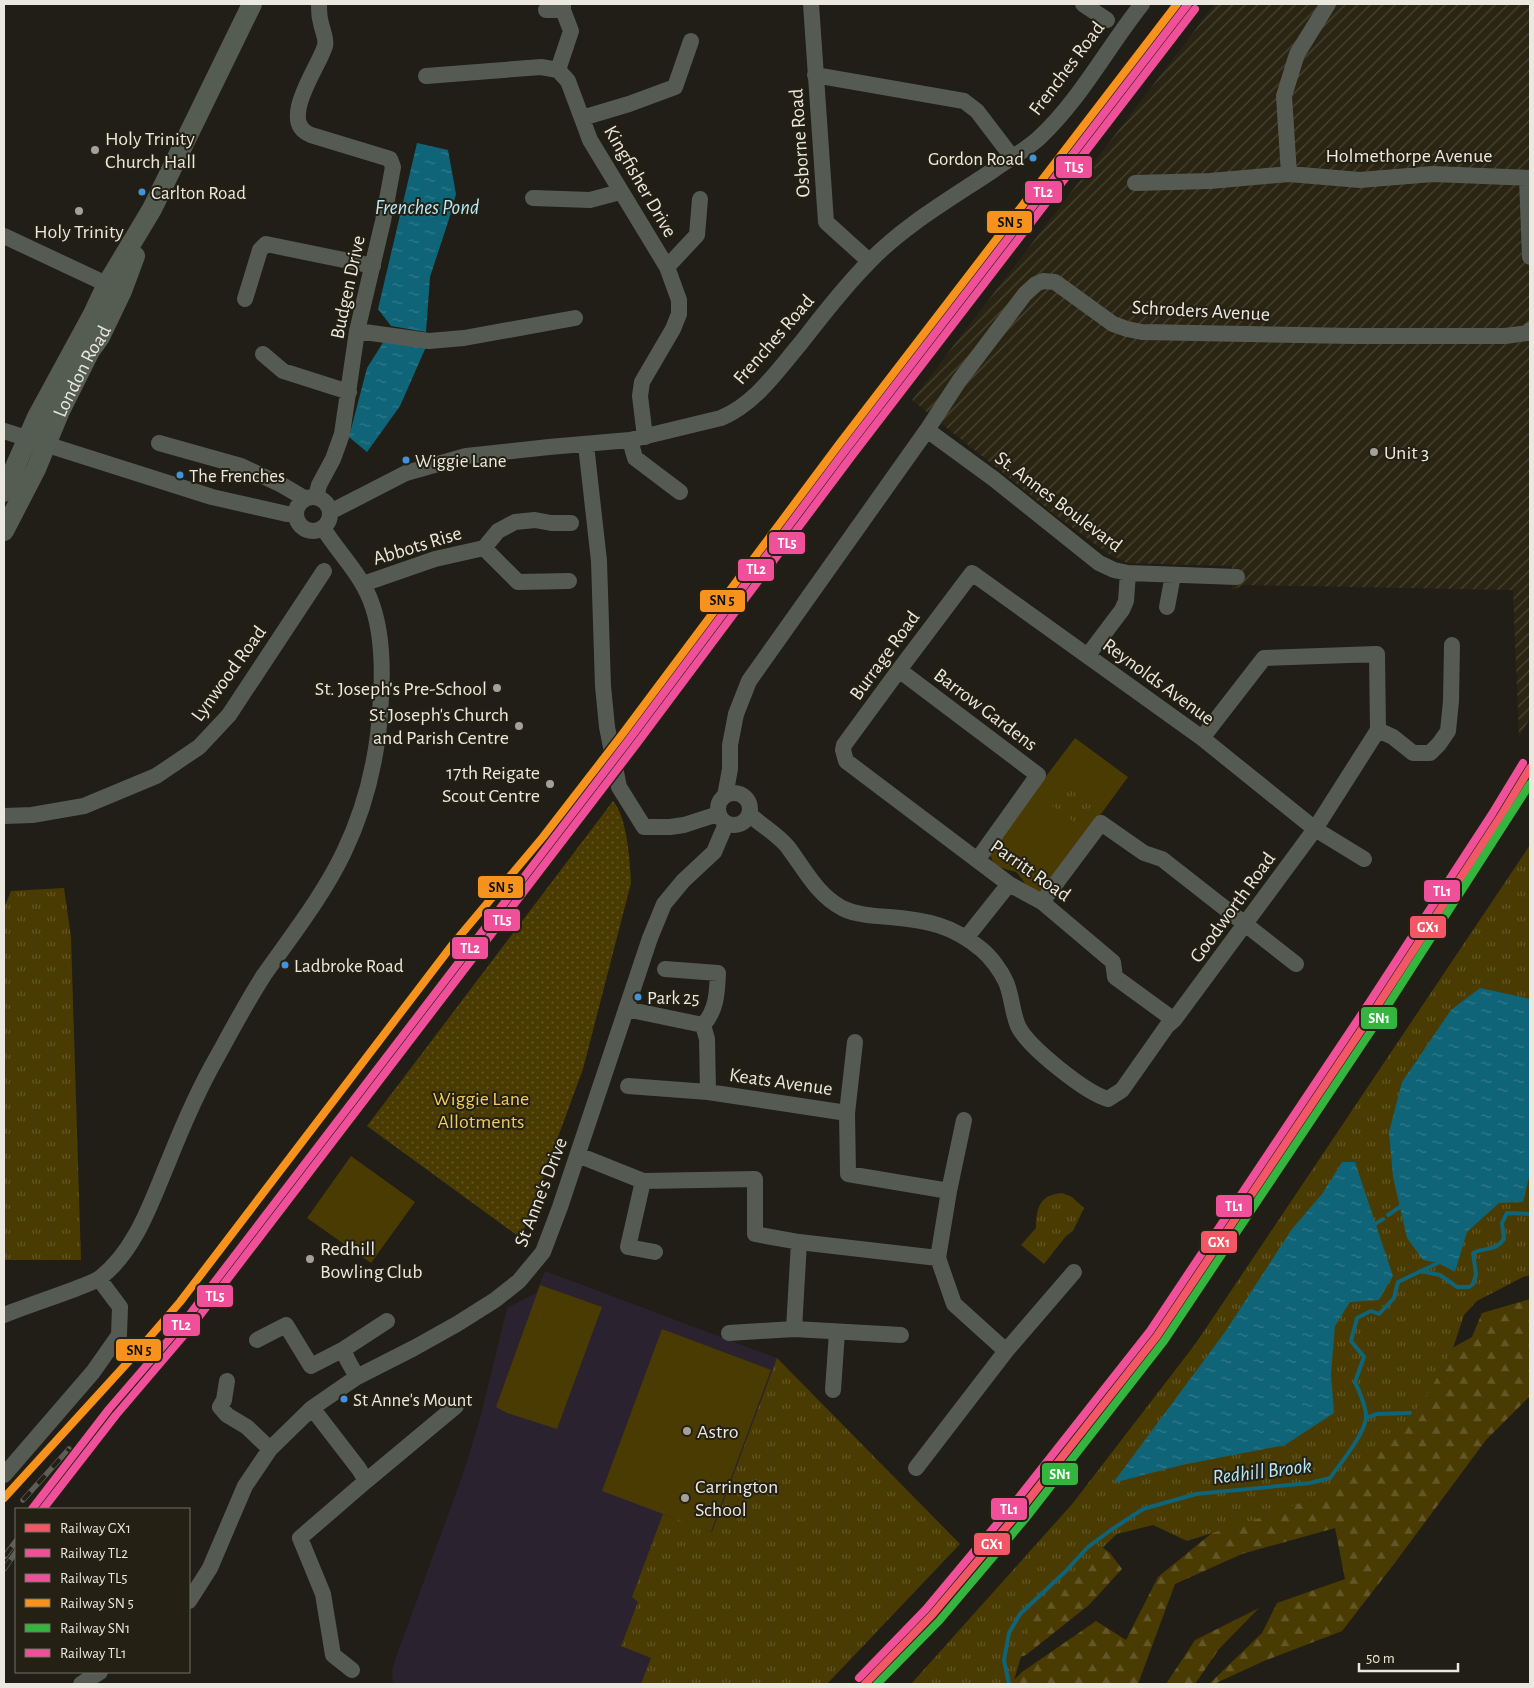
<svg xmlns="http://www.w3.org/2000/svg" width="1534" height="1688" viewBox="0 0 1534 1688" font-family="'Alegreya Sans',sans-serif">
<defs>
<pattern id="industrial-furrows" width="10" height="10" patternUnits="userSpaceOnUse" patternTransform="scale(1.25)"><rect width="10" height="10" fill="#2a2413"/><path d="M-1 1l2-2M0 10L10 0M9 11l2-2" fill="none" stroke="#494435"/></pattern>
<pattern id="forest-firs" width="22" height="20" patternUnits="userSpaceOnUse" patternTransform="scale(1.25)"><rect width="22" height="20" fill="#4a3b03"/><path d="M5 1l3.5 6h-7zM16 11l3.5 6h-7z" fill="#645727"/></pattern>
<pattern id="park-tufts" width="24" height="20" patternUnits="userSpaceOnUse" patternTransform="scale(1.25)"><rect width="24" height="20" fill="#4a3b03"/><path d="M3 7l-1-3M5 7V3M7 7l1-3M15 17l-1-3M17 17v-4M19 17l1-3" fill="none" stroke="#645727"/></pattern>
<pattern id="garden-dots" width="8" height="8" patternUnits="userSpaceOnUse" patternTransform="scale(1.25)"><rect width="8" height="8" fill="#4a3b03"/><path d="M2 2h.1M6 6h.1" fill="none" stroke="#645727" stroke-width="1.8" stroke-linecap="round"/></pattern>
<pattern id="water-ripples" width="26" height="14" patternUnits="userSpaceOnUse" patternTransform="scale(1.25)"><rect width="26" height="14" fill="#106477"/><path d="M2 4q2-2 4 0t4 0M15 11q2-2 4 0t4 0" fill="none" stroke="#337a8a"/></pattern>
</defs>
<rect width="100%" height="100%" fill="#201e17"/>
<path fill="url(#industrial-furrows)" d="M1215 4H1530V718L1519 737 1513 590 1244 585 1232 590V566L1127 563 1107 553 1054 514 912 400Z"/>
<path fill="#2a222e" d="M545 1271 777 1358 960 1544 827 1684H393L392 1671 395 1660 464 1471 481 1415 507 1308 536 1293Z"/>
<path fill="#4a3b03" d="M1075 738 1128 777 1044 892C1027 894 1026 882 1016 872 1002 868 990 867 990 850Z
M351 1156 415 1202 371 1263 307 1218Z
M540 1285 602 1307 557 1429 507 1413 496 1407Z
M662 1329 771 1370 711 1532 602 1491Z"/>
<path fill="url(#forest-firs)" d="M1530 1299V1396L1486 1440 1394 1564 1342 1631 1264 1661 1214 1684H1209L1262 1633 1277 1603 1345 1579 1335 1528 1242 1554 1175 1584 1138 1684H1010L1022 1672 1096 1621 1126 1640 1158 1577 1409 1372 1472 1337 1482 1313Z
M1077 1528 1110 1553 1122 1569 1089 1605 1026 1655 965 1675Z
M1259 1608 1219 1649 1195 1684H1166L1195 1640Z"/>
<path fill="url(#park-tufts)" d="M1071 777 1098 797 1077 824 1050 804Z
M1530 845V1275L1523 1277 1477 1301 1464 1315 1453 1348 1432 1387 1404 1426 1333 1491 1260 1518 1187 1541 1153 1525 1117 1534 1033 1615 1013 1684H911L1073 1503 1196 1343Z
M64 888 71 937 81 1260H4V908L11 891Z
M1062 1193 1072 1197 1084 1208 1073 1231 1066 1236 1044 1264 1021 1245 1036 1228C1036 1207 1040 1195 1062 1193Z
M777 1358 960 1544 827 1684H641L651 1658 621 1646 638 1602 632 1597 663 1514 712 1532Z"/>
<path fill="url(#garden-dots)" d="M613 801C627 816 630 862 631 883L583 1069 522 1235 518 1236 367 1126Z"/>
<path fill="url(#water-ripples)" d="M417 143 448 150 456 194 449 219 430 277 426 332 391 326 378 309Z
M384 341 426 347 400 406 367 452 349 437 367 368Z
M1480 988 1530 999V1173L1523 1202 1499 1203 1467 1232 1455 1272 1438 1263 1423 1260 1407 1238 1393 1177 1389 1132 1402 1082 1451 1010Z
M1342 1162H1355L1393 1276 1379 1300 1350 1302 1335 1326 1331 1374 1334 1413 1285 1445 1182 1465 1113 1483 1225 1332 1292 1229 1322 1194Z"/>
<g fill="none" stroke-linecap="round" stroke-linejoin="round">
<path stroke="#106477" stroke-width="4" d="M1388 1215 1400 1207
M1375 1224 1383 1219
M1420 1271 1440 1275 1457 1287H1469L1473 1284 1476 1274 1473 1253C1487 1246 1493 1253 1504 1239L1502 1223 1507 1213 1530 1214
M1366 1418 1377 1414 1410 1413
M1009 1684 1004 1660 1009 1633 1020 1614 1065 1572 1088 1547 1111 1530 1143 1509 1196 1494 1310 1483 1330 1478C1340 1464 1364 1435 1366 1418 1367 1408 1359 1391 1355 1382L1364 1357 1351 1341 1357 1318 1371 1311 1379 1314 1394 1298 1398 1282 1438 1263"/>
<path stroke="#555b53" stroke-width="16" d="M811 4 826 222 869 261
M1083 4 1107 20
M546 10H563
M558 70 571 31 563 10V4
M815 75 964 101 977 111 1012 157
M426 76 541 67 558 70 568 81 590 140 667 267 679 300V314L673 329 642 382 640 396 645 437
M582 118 629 104 675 87 691 41
M1289 174 1284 96 1297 54 1328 4
M1527 178 1530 257
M1135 183 1210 181 1289 174 1360 180 1433 174 1530 178
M533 198 590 200 620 192
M4 236 117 289
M667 267 697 235 700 199
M245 299 260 250 266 244 373 266
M357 331 429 341 464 338 575 318
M263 354 283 371 349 392
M927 430 994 479 1099 563 1114 570 1128 573 1237 577
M4 431 212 497 287 514H296
M630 440 635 458 680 492
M159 443 241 466 282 485 304 498
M586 445 599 561 603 686 607 727 619 787 644 827H670L684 825 718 814
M316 497 319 485 333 459 342 434 357 331 383 221 393 167 390 159 311 135C277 122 319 67 325 46 327 39 322 30 321 23 319 17 319 10 319 4
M296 514a17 17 0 1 1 34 0a17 17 0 1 1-34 0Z
M330 512 406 473 466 456 549 447 630 440 721 418C755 404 777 371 800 344 822 316 843 288 868 263 904 225 952 198 995 169 1009 159 1026 150 1039 138 1080 100 1107 48 1142 4
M484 548 518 582 569 581
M363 584 435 559 484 548 498 531 515 522 535 520 551 523H571
M1167 607 1173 575
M1088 655 1122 610 1126 601 1128 573
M899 670 1038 775 978 859
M1202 738 1264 658 1377 654 1378 730
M718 809a16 16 0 1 1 32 0a16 16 0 1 1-32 0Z
M725 796 730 769V745L736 714 749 681 927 430 959 381 1025 294 1036 284 1043 281 1055 282 1113 324 1127 329 1142 332 1353 336H1505L1528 333 1530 330
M749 814C761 825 777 834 787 846 804 868 816 894 842 908 856 915 874 916 890 917 926 920 952 925 981 949 991 957 1001 971 1006 982 1012 996 1012 1012 1018 1026 1028 1047 1086 1093 1108 1099L1122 1090 1167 1026 1174 1020 1315 829 1378 730 1393 737 1413 753H1430L1439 744 1448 731 1451 701 1452 645
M4 816 32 815 84 806 156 776 199 747 229 715 324 571
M1042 902 1101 823 1144 853 1162 859 1296 964
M966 938 1009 884
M665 969 718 973C717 992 717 1010 703 1025
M626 1009 703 1025 707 1039 708 1092 847 1113 848 1174 949 1191 938 1258
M1174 1020 1115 977 1113 962 1042 902 1009 884 846 761 843 750 844 745 899 670 972 573 1202 738 1315 829 1364 859
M628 1086 708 1092
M847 1113 855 1042
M578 1155 643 1181 755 1179V1234L799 1242 938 1258 954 1304 1006 1351
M643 1181 628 1247 655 1252
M949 1191 964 1120
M4 1315C27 1306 51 1298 75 1289 83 1285 94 1283 101 1277 136 1250 152 1200 169 1160 183 1125 198 1090 217 1057 232 1030 247 1001 264 975 292 935 323 896 344 852 367 804 379 750 381 697 383 665 382 629 370 599 359 572 338 552 323 528
M794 1329 799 1242
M729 1333 794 1329 901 1335
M257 1340 286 1325 311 1366 344 1349 347 1359 357 1377
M344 1349 387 1321
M227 1381 224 1400 220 1407 227 1415 247 1427 270 1449
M833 1390 837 1332
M312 1408 359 1469 366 1481 300 1538 323 1594 333 1655 352 1670
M916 1468 1006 1351 1074 1272
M4 1475 93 1372 119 1335 120 1307 99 1279
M366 1481 456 1406
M189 1601 210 1568 245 1486 270 1449 312 1408 357 1377 414 1348 457 1324 495 1300 519 1281 543 1252 560 1207 650 938 664 904 683 881 714 852 726 824
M81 1684 100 1672"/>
<g stroke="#555c52" stroke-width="20">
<path d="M4 492 37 417 93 314 107 284 152 209 252 4"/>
<path id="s1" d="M4 531 36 469 60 411 90 351 100 337 122 291 135 256"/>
</g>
<g stroke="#5c5e57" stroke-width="5.5">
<path id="rail" d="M23 1500 69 1449
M41 1509 184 1322
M5 1556 16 1541
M4 1569 16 1552"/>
</g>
<use href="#rail" stroke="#242013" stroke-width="4" stroke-dasharray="11" stroke-linecap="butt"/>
<g stroke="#242013" stroke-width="11">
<path id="rail-1" d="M865 1684 932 1615 1019 1512 1157 1336 1374 1011 1499 819 1530 768"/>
</g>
<g stroke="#242013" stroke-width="11">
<path id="rail-2" d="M32 1509 109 1409 184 1322 628 741 847 448 1188 4"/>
</g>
<g stroke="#242013" stroke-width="11">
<path id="rail-3" d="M43 1509 116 1415 191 1327 635 746 854 453 1195 9"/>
</g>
<g stroke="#242013" stroke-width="11">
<path id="rail-4" d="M4 1498 129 1361 180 1302 453 944 543 837 621 736 840 443 1177 4"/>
</g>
<g stroke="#242013" stroke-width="11">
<path id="rail-5" d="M877 1684 939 1621 1026 1518 1164 1341 1381 1016 1530 784"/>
</g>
<g stroke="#242013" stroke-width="11">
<path id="rail-6" d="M859 1678 926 1609 1012 1506 1150 1331 1367 1006 1492 814 1523 763"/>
</g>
<use href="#rail-1" stroke="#f35766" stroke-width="8"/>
<use href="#rail-2" stroke="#f05099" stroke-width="8"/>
<use href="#rail-3" stroke="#f05099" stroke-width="8"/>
<use href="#rail-4" stroke="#f7931d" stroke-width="8"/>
<use href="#rail-5" stroke="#33b540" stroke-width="8"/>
<use href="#rail-6" stroke="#f05099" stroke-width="8"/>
</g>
<g fill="#a3a199" stroke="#242013" stroke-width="2">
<circle cx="95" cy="150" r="5"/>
<circle cx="79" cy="211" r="5"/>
<circle cx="1374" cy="452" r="5"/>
<circle cx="497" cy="688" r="5"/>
<circle cx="519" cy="726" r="5"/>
<circle cx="550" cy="784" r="5"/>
<circle cx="310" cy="1259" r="5"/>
<circle cx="687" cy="1431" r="5"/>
<circle cx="685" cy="1498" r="5"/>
</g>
<g fill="#4094de" stroke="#242013" stroke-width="2">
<circle cx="1033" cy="158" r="4.5"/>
<circle cx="142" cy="192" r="4.5"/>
<circle cx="406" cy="460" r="4.5"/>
<circle cx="180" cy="475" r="4.5"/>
<circle cx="285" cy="965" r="4.5"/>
<circle cx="638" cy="997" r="4.5"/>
<circle cx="344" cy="1399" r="4.5"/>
</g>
<g text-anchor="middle" stroke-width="4" stroke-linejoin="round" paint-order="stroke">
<g font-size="19" fill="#eae8df" stroke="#242013" text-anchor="start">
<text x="1024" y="165" text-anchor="end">Gordon Road</text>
<text x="151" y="199">Carlton Road</text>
<text x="415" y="467">Wiggie Lane</text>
<text x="189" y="482">The Frenches</text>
<text x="294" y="972">Ladbroke Road</text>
<text x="647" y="1004">Park 25</text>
<text x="353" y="1406">St Anne's Mount</text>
</g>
<g font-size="20" fill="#eae8df" stroke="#242013">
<text transform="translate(1066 68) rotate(-53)" y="7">Frenches Road</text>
<text transform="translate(799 143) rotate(-94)" y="7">Osborne Road</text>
<text x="1409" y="162">Holmethorpe Avenue</text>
<text transform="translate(641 181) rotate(60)" y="7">Kingfisher Drive</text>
<text transform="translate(347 287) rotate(-78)" y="7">Budgen Drive</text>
<text transform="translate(1201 310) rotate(3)" y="7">Schroders Avenue</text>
<text transform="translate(773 339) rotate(-49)" y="7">Frenches Road</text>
<text dy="7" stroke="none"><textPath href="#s1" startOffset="178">London Road</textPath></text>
<text transform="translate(1059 501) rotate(37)" y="7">St. Annes Boulevard</text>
<text transform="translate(417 545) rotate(-17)" y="7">Abbots Rise</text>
<text transform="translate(884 655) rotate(-54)" y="7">Burrage Road</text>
<text transform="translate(228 673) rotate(-54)" y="7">Lynwood Road</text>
<text transform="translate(1159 681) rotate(36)" y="7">Reynolds Avenue</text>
<text transform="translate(986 709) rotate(37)" y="7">Barrow Gardens</text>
<text transform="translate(1031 870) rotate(35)" y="7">Parritt Road</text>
<text transform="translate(1232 907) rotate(-54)" y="7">Goodworth Road</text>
<text transform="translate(781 1081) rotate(8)" y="7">Keats Avenue</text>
<text transform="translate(540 1192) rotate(-69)" y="7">St Anne's Drive</text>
</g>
<g font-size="20" fill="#eae8df" stroke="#242013" text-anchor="start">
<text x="105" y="145">Holy Trinity<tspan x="105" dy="23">Church Hall</tspan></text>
<text x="79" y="238" text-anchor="middle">Holy Trinity</text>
<text x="1384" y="459">Unit 3</text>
<text x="487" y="695" text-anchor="end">St. Joseph's Pre-School</text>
<text x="509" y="721" text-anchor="end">St Joseph's Church<tspan x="509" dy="23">and Parish Centre</tspan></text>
<text x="540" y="779" text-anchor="end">17th Reigate<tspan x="540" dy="23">Scout Centre</tspan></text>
<text x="320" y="1255">Redhill<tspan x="320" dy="23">Bowling Club</tspan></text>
<text x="697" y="1438">Astro</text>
<text x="695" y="1493">Carrington<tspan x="695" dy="23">School</tspan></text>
</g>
<g font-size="20" fill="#f1cc5d" stroke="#242013">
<text x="481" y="1105">Wiggie Lane<tspan x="481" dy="23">Allotments</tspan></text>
</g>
<g font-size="21" font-style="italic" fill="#b7e8f7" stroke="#242013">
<text x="427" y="214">Frenches Pond</text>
<text transform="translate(1262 1471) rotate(-7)" y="7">Redhill Brook</text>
</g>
</g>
<g stroke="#242013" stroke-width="2">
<rect x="1055" y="155" width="38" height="24" rx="5" fill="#f05099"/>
<rect x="1024" y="180" width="39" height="24" rx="5" fill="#f05099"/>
<rect x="986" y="210" width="47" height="24" rx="5" fill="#f7931d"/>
<rect x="768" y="531" width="38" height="24" rx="5" fill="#f05099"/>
<rect x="737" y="558" width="38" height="24" rx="5" fill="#f05099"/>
<rect x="699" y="589" width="47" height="24" rx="5" fill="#f7931d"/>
<rect x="477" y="875" width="47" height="24" rx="5" fill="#f7931d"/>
<rect x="1423" y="879" width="38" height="24" rx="5" fill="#f05099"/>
<rect x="483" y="908" width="38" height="24" rx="5" fill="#f05099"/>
<rect x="1409" y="915" width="38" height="24" rx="5" fill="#f35766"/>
<rect x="451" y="936" width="38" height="24" rx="5" fill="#f05099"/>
<rect x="1360" y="1006" width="38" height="24" rx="5" fill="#33b540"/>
<rect x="1215" y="1194" width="38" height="24" rx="5" fill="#f05099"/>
<rect x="1200" y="1230" width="38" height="24" rx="5" fill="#f35766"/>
<rect x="196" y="1284" width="38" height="24" rx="5" fill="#f05099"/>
<rect x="162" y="1313" width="39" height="24" rx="5" fill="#f05099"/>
<rect x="115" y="1338" width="47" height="24" rx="5" fill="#f7931d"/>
<rect x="1041" y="1462" width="38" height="24" rx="5" fill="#33b540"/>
<rect x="990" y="1497" width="38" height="24" rx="5" fill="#f05099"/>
<rect x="973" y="1532" width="38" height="24" rx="5" fill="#f35766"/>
</g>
<g font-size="14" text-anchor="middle" font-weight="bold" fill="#fff">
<text x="1074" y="172">TL5</text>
<text x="1043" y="197">TL2</text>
<text x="787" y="548">TL5</text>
<text x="756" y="574">TL2</text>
<text x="1442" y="896">TL1</text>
<text x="502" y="925">TL5</text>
<text x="1428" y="932">GX1</text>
<text x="470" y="953">TL2</text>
<text x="1379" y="1023">SN1</text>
<text x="1234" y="1211">TL1</text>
<text x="1219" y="1247">GX1</text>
<text x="215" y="1301">TL5</text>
<text x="181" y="1330">TL2</text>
<text x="1060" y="1479">SN1</text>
<text x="1009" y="1514">TL1</text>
<text x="992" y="1549">GX1</text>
</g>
<g font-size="14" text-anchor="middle" font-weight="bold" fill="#111">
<text x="1010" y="227">SN 5</text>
<text x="722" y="605">SN 5</text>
<text x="501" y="892">SN 5</text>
<text x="139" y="1355">SN 5</text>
</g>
<rect width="1534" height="1688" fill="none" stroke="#eae8df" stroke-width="10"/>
<rect x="15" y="1508" width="175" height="165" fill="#242013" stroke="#737065"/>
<rect x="25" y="1524" width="25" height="8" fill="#f35766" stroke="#737065"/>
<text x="60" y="1533" font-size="15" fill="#eae8df">Railway GX1</text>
<rect x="25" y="1549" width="25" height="8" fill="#f05099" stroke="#737065"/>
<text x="60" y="1558" font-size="15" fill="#eae8df">Railway TL2</text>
<rect x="25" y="1574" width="25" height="8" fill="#f05099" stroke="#737065"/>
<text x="60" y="1583" font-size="15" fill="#eae8df">Railway TL5</text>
<rect x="25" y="1599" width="25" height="8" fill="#f7931d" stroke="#737065"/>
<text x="60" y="1608" font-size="15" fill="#eae8df">Railway SN 5</text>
<rect x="25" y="1624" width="25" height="8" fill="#33b540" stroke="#737065"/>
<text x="60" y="1633" font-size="15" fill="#eae8df">Railway SN1</text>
<rect x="25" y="1649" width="25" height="8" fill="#f05099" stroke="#737065"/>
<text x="60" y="1658" font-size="15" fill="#eae8df">Railway TL1</text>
<path d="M1359 1663v8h99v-8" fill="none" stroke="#eae8df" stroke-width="2.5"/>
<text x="1366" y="1663" font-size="15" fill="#eae8df" stroke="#242013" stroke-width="4" paint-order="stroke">50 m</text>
</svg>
